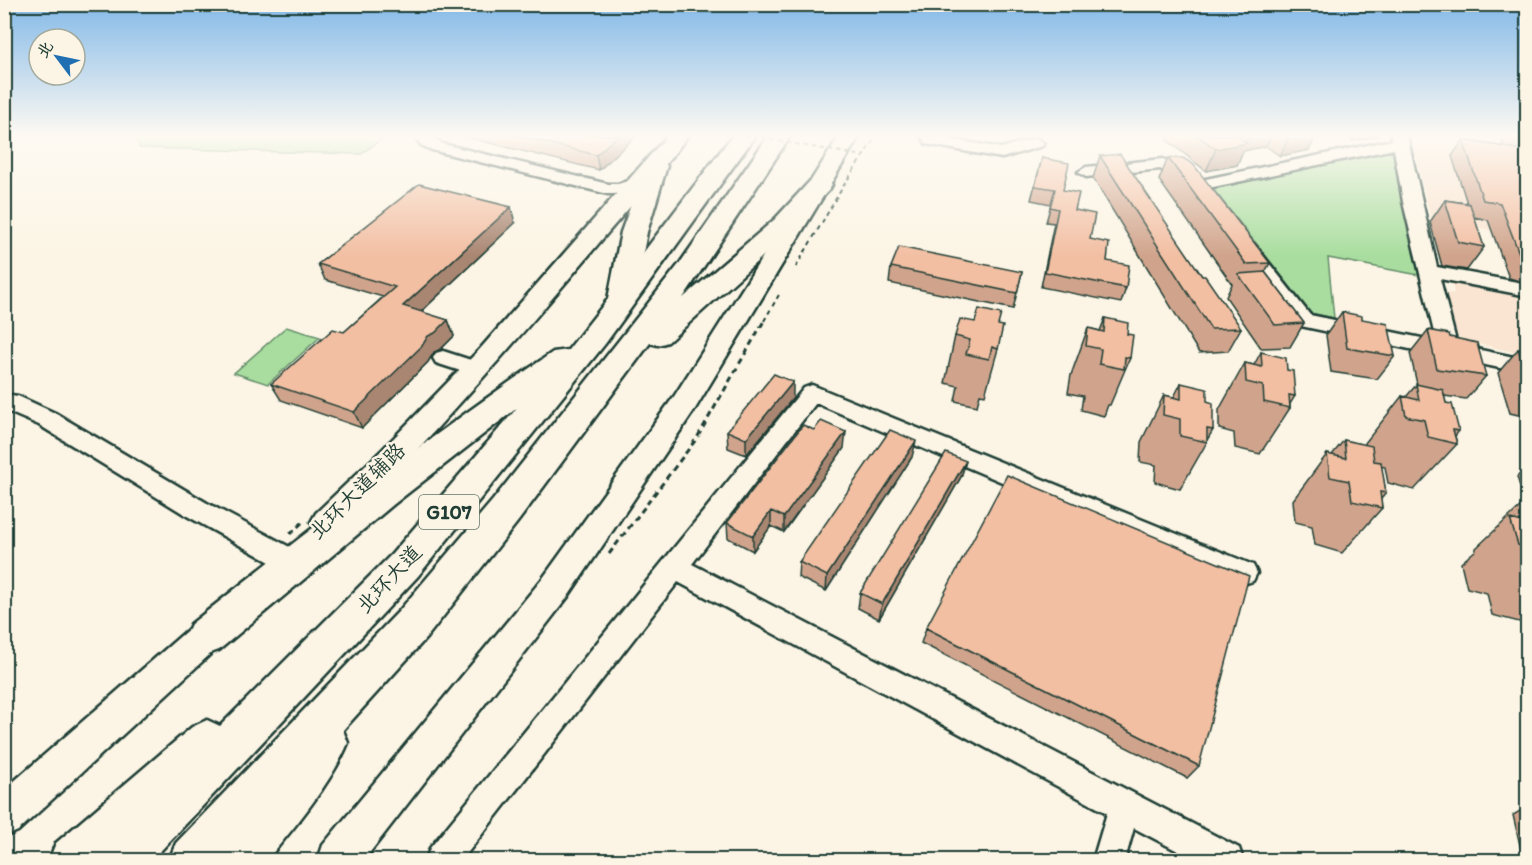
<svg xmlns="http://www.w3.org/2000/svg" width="1532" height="865" viewBox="0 0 1532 865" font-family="Itim,'LXGW WenKai TC',sans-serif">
<rect width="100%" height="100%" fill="#fcf5e5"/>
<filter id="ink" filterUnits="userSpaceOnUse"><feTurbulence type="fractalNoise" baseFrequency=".0167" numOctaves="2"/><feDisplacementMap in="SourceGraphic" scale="12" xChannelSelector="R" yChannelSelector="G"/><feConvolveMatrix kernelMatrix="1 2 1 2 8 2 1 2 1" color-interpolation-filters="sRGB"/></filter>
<g filter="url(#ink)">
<path fill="#f9e5d1" d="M1410 135H1527V237L1431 219Z
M1452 282 1527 297V355L1466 341 1453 334 1446 320 1451 314 1443 294 1454 293Z"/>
<path fill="#a9dd9f" stroke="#648d6a" stroke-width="1.5" d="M134 135H387L361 154 140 148Z
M1392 150 1419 275 1328 258 1334 318 1311 313 1213 189Z
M286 327 320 337 268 384 234 373Z"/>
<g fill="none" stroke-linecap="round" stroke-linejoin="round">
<g stroke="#1f3d34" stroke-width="5">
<path id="minor" d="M414 135H430L443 144 608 184H618L640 177 648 182C639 192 621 194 608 194L432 150 421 145Z
M921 135H937L938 137 1001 148 1036 138 1044 143 1042 146 1002 158 926 144Z
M1391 135H1407L1437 267 1528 284V296L1440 279 1457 345 1528 360V374L1296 325 1239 248 1242 244H1254L1310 315 1436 341 1403 202 1394 149 1199 190 1160 169 1086 177 1078 172 1086 167 1163 159 1201 180 1392 140Z
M443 351 483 364 486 369 483 374 476 376 436 363 433 358 436 353Z
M812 385 1253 565 1257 573 1253 581 1244 584 1235 581 816 403 692 564 1239 848 1243 860H1195L1134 828 1125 860H1093L1107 813 678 582 462 860H426L430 848 804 388Z
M4 394 18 396 55 413 207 503 297 551 301 559 297 567 288 570 279 567 189 517 39 425 4 410Z"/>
</g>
<g stroke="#1f3d34" stroke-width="5">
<path id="major" d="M668 135H688C658 177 622 215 589 255 509 350 427 443 338 531L327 535 316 531 311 522 316 513 383 449 480 349Z
M840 135H860L695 409 567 598 364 860H318L323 845 543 578 675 395Z
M219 609 231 613 236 624 231 635 18 831 4 837V790L207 613Z"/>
</g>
<g stroke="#1f3d34" stroke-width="5">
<path id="highway" d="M733 135H756L605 344 418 576 152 860H49L56 843 192 727 207 720 220 726 392 554 517 408 394 504 219 650 205 655 191 650 185 637 191 624C309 530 428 437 553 352L568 350 608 299 621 232 647 161 655 159 663 161 667 166 647 232 643 253Z
M769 135H791L683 298 775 219 811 180 820 178 829 180 832 185 829 190 793 229 668 342 658 345 650 343 519 520 427 637 343 730 348 743C332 782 294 828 267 860H169L176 843 399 611 493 500 680 263Z"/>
</g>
<path stroke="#1f3d34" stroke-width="2" stroke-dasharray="4.5 4" stroke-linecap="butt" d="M796 267 844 185 877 135
M764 321 780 293"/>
<path stroke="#1f3d34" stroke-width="3" stroke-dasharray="6 4.5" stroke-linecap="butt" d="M290 534 305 520
M609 554 697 438 765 319"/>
<use href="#minor" fill="#fcf5e5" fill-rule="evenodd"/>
<use href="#major" fill="#fcf5e5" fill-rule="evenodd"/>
<use href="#highway" fill="#fcf5e5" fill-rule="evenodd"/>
<path stroke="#1f3d34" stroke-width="2" stroke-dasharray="4.5 4" stroke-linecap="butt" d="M745 135 858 155"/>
</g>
<path fill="#d0a48c" stroke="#1f3d34" stroke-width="1.5" d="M458 135H637L599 170Z
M1169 135H1322L1316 136 1309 150 1280 156 1266 146 1243 151 1237 165 1206 171 1167 140Z
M1343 135H1380L1353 141Z
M1508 135H1527V283L1509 278 1488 220 1474 217 1484 247 1467 270 1442 266 1430 222 1445 200 1467 203 1452 156 1463 140 1504 147 1502 142Z
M1100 156 1202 276 1241 328 1228 351 1199 353 1093 178Z
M1042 158 1075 210 1090 239 1126 288 1121 303 1041 287 1054 223 1046 222 1051 204 1031 200Z
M1168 158 1270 263 1265 272 1304 323 1290 347 1261 348 1226 297 1232 284 1159 180Z
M515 223 421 312 448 320 454 336 441 349 434 352 428 362 362 428 281 400 271 384 344 332 383 297 325 280 318 264Z
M891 267 1022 272 1013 309 889 283Z
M1342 312 1362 319 1395 356 1377 379 1331 372 1326 335Z
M1105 318 1127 334 1130 358 1110 405H1108L1104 416 1081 410 1083 396 1068 393 1071 375 1088 328 1100 331Z
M975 322 998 325V349L985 395 980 394 977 406 955 401 958 386 945 383 955 336Z
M1428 330 1450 337 1486 376 1466 399 1444 396 1446 403 1459 431 1455 436 1457 444 1414 490 1388 483 1385 467 1381 466 1386 493 1381 499 1382 508 1342 553 1315 545 1312 526 1295 522 1293 500 1327 454 1332 455 1344 440 1365 445V443L1402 396 1406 397 1417 384 1410 353Z
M1518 349 1527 351V417L1510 413 1498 373Z
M1261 352 1287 370 1295 396 1290 404V408L1260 454 1235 448 1234 433 1219 429V410L1245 363 1254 365Z
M1181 383 1207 401 1213 430 1207 440V442L1180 489 1155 482 1156 465 1140 462 1141 442 1164 395 1174 397Z
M793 398 746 455 728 448 727 431Z
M844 448 784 532 771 526 753 551 728 538 727 523Z
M912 457 826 591 798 577 799 562Z
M966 461 961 477 879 619 858 608 860 593Z
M1527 467V500L1524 499 1517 477Z
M1524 503 1527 504V620L1523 623 1492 615 1487 593 1467 588 1461 563 1476 550V548Z
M926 628 1199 766 1187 778 921 643Z
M1527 807V856L1522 854 1513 815Z"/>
<path fill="#a98672" stroke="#1f3d34" stroke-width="1.5" d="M618 135H637L599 170 596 155Z
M1232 135H1272L1266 146 1243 151 1237 165 1206 171 1216 149Z
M1290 135H1322L1316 136 1309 150 1280 156Z
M1356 135H1380L1353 141Z
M511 207 515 223 410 322 403 306Z
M448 320 454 336 441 349 434 352 428 362 362 428 354 412 428 336Z
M793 382V398L746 455V439Z
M846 432 844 448 784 532V517Z
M916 441 912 457 826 591 827 576Z
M966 461 961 477 879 619 882 604Z
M771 511V526L753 551V536Z"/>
<path fill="#f2bfa3" stroke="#1f3d34" stroke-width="1.5" d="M515 135H618L596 155Z
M1197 135H1236L1247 143 1216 149Z
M1517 135H1527V208L1524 207 1527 215V263L1522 261 1500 203 1483 200 1463 140 1523 150Z
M1120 154 1202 276H1205L1241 328 1211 329 1100 156Z
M1042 158 1069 163 1063 190 1079 193 1075 210 1095 214 1090 239 1109 243 1107 261 1129 265 1126 288 1045 272 1058 209 1050 207 1055 189 1035 186Z
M1168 158H1183L1193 164 1270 263 1246 264Z
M419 184 511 207 403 306 448 320 435 333 428 336 422 346 354 412 271 384 333 329 344 332 395 287 318 264Z
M1445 200 1470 204 1484 247 1458 242Z
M899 247 1022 272 1017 293 891 267Z
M1265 272 1304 323 1275 325 1238 274Z
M979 309 1001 314 998 325 1003 326 998 349 992 347 989 359 966 354 970 340 955 336 960 319 975 322Z
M1342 312 1362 316V319L1388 324 1395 356 1347 348Z
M1105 318 1128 323 1127 334 1133 335 1130 358 1125 357 1124 369 1099 364 1101 349 1086 346 1088 328 1104 332Z
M1428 330 1449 334 1450 337 1477 343 1486 376 1437 369Z
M1518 349 1527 351V377Z
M1261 352 1286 358 1287 370 1293 371 1295 396 1289 395 1290 408 1264 402 1263 386 1246 382 1245 363 1262 367Z
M774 374 793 382 746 439 727 431Z
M1181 383 1207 389V401L1213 403V430L1207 429V442L1180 436V419L1163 415 1164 395 1181 399Z
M1416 384 1443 390 1446 403 1452 404 1459 431 1453 430 1457 444 1428 437 1424 420 1406 416 1402 396 1419 400Z
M821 421 846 432 784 517 771 511 753 536 727 523 803 425 814 430Z
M890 430 916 441 827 576 799 562Z
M1344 440 1372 446 1374 461 1381 462 1386 493 1380 492 1382 508 1352 501 1349 481 1330 477 1327 454 1346 458Z
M946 453 966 461 882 604 860 593Z
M1007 475 1249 576 1199 766 926 628Z
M1524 503 1527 504V513Z
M1510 519 1527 523V547L1518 545Z"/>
</g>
<linearGradient id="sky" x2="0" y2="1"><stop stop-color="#83b9e8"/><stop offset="0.53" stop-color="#fefaf3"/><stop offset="1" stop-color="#fefaf3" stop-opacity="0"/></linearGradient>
<rect width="1532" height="256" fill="url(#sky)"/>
<g text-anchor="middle" stroke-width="5" stroke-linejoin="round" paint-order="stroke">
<rect fill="#fcf5e5" stroke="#617469" stroke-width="1.5" x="419" y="495" width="60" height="34" rx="4.5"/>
<g font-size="20" font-weight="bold" fill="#1f3d34">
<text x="449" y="519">G107</text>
</g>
<g font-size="21" fill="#1f3d34" stroke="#fcf5e5">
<text transform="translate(357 491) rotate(-45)" y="7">北环大道辅路</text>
<text transform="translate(389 579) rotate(-47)" y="7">北环大道</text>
</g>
</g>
<rect width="1532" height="865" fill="none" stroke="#fcf5e5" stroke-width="24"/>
<rect x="12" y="12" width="1508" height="841" fill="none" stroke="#1f3d34" stroke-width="2" filter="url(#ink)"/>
<g transform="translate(57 57) rotate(302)"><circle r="28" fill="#fcf5e5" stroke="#a4ab9e" stroke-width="1.5"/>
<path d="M0-4.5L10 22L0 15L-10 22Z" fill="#1f6fb2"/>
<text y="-9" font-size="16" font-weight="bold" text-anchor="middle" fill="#1f3d34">北</text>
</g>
</svg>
